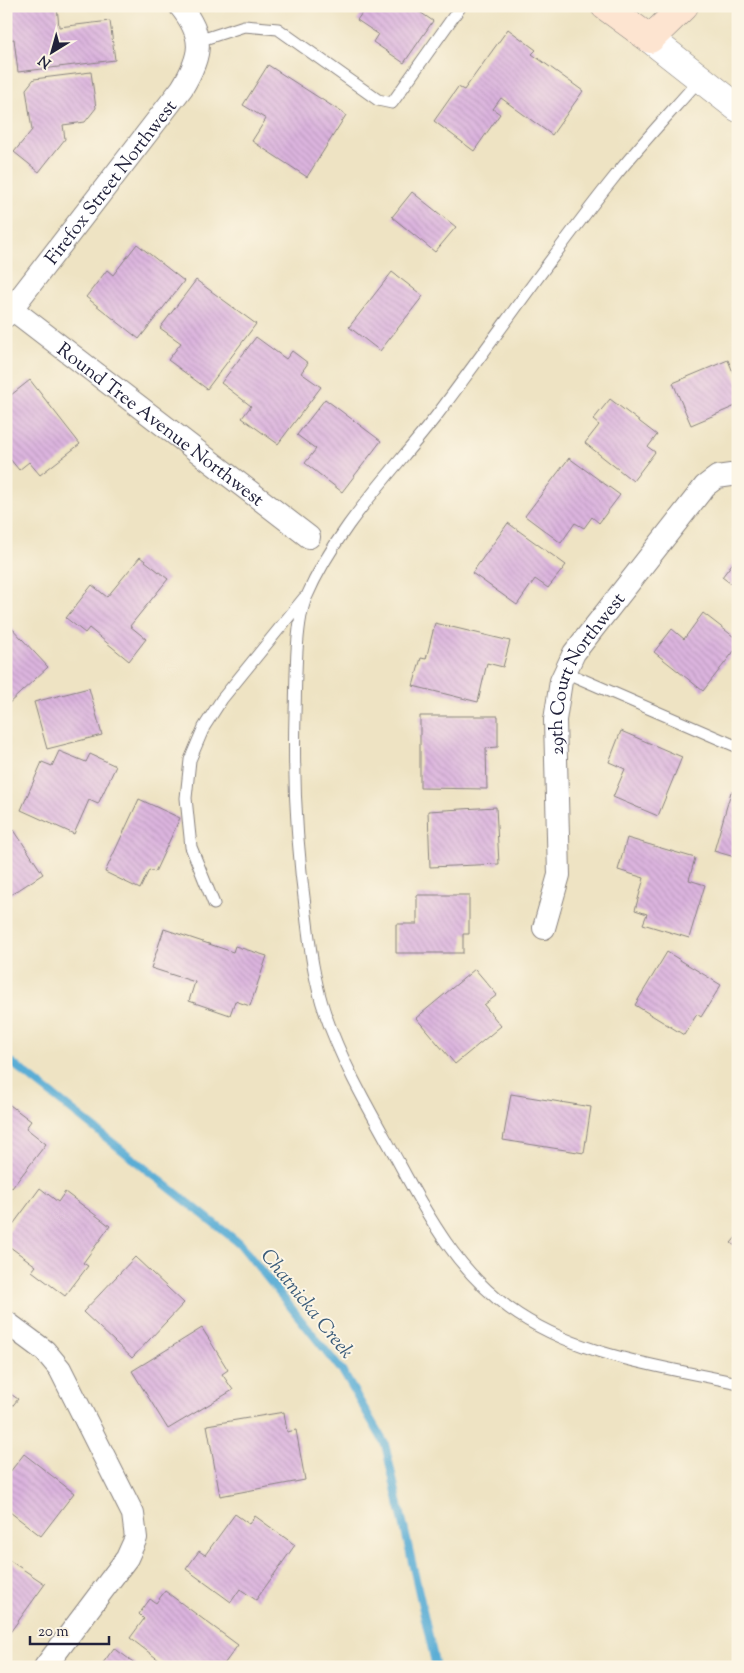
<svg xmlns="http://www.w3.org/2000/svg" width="744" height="1673" viewBox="0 0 744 1673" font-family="'Sorts Mill Goudy',serif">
<defs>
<pattern id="building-back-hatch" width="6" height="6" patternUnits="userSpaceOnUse" patternTransform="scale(1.25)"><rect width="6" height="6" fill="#dbb4de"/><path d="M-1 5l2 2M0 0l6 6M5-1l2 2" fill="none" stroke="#bc9abf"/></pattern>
</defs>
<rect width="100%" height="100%" fill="#fcf5e5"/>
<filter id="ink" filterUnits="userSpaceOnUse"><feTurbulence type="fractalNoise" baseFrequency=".02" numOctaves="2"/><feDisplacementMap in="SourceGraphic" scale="10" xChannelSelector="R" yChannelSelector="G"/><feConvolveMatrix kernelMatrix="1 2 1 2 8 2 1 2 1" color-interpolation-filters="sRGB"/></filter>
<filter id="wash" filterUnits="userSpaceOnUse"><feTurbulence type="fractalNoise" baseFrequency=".0096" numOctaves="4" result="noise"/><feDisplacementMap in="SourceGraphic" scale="20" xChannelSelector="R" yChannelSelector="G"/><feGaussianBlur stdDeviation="1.12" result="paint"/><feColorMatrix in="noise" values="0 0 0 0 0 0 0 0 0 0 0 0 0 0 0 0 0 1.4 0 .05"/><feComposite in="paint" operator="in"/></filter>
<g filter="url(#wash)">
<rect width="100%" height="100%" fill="#eee3c3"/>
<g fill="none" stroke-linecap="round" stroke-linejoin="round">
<path stroke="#5aadd5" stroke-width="8" d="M6 1058 239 1243 343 1372 385 1444 436 1667"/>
</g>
<g id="blocks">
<path fill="url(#building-back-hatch)" d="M6 6H57L59 27 110 21 115 60 18 72 14 39 6 40Z
M367 6H411L433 21 404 63 373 42 378 34 357 20Z
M508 29 536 50 532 54 583 91 552 135 501 98 493 109 500 114 474 151 434 121 458 87 464 90Z
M268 65 346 115 307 177 252 141 266 119 243 105Z
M91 72 96 108 85 122 63 125 65 139 39 172 14 152 32 130 26 89 34 79Z
M412 192 456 227 435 252 392 217Z
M137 244 184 281 139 339 86 297 107 270 113 275Z
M392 272 423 296 380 351 349 327Z
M196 280 256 324 207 389 168 360 181 343 160 328Z
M256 337 286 359 292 351 308 363 301 373 321 387 278 444 242 418 251 406 221 383Z
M728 360 738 384V405L691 425 673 383Z
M30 380 80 444 40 475 29 462 19 470 6 454V399Z
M325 399 381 441 342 492 305 463 316 449 297 435Z
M610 399 657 435 648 447 655 452 633 481 585 443 599 425 593 420Z
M569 458 620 495 599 523 592 517 584 528 575 523 561 543 525 516Z
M508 523 566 565 548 588 535 579 517 605 472 573Z
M738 556V589L722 577Z
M140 557 168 579 130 626 146 639 129 661 89 628 85 633 66 618 92 585 107 597Z
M703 613 738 640V646L703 691 654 652 672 629 684 639Z
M435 623 510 641 503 667 487 663 478 702 413 686 421 658 426 659Z
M10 626 48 667 6 706V630Z
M89 688 102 735 47 749 34 702Z
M420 716H498V747L486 748 487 789 420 788Z
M621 731 682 757 658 816 613 797 625 769 609 762Z
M59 751 86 762 90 754 116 766 98 804 89 800 74 834 21 810 42 762 52 766Z
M731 792 738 794V858L714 851Z
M139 799 180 818 155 872 149 870 140 889 105 872Z
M496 807 499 864 430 867 428 811Z
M14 830 43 874 6 898V835Z
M627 838 695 858 689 880 705 885 689 938 643 924 647 914 635 910 644 878 618 870Z
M417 895H469V934H463V953H396V924H417Z
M164 929 233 952 235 946 267 956 250 1006 235 1001 230 1015 189 1001 195 982 151 968Z
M667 952 721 985 701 1017 697 1014 684 1035 635 1005Z
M475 969 497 995 484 1005 501 1026 455 1064 416 1018Z
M511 1094 591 1107 584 1153 503 1140Z
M6 1102 31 1121 26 1128 46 1144 12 1188 6 1184Z
M40 1188 58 1202 65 1192 110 1226 83 1263 88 1266 65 1296 32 1271 36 1266 6 1244V1234Z
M738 1235V1248L731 1243Z
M135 1257 184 1303 132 1358 83 1312Z
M202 1328 228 1370 222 1374 233 1390 168 1429 132 1371Z
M6 1391 18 1399 6 1414Z
M284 1412 287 1432 296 1430 305 1480 220 1496 207 1425Z
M24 1454 74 1493 41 1536 6 1509V1477Z
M235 1514 249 1524 255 1516 295 1545 256 1600 240 1589 231 1602 186 1569 199 1551 205 1555Z
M6 1558 45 1584 6 1638Z
M165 1591 238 1645 222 1667H168L130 1638 144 1619 139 1614 150 1599 156 1603Z
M114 1648 140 1667H100Z"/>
</g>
</g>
<g filter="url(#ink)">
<use href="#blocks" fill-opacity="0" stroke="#88827f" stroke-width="1"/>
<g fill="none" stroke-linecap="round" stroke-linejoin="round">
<g stroke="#88827f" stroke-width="13">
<path id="service" d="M198 41 244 26 278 29 378 100 392 103 461 6
M700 79C671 112 640 145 612 180 551 256 496 337 437 415 391 474 336 528 306 598 295 624 296 684 295 714 293 781 297 848 306 914 310 948 314 981 325 1013 343 1066 372 1114 399 1163 428 1217 458 1271 509 1308 575 1356 660 1366 738 1383
M565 672 738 747
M214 904 191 847 186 798 190 760 204 727 222 699 304 598"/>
</g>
<g stroke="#88827f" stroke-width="24">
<g id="minor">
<path id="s1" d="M12 309 309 537"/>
<path id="s2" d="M6 316 182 88C202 55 205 37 180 6"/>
<path id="s3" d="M544 928 559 875 555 720 561 681 574 653 705 486 717 477 738 474"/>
<path d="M6 1322 45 1351 60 1369 133 1514 136 1538 127 1558 45 1667"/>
</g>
</g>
<g stroke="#88827f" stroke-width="29">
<path id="tertiary" d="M650 39 738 108"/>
</g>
<g stroke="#88827f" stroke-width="29">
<path id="secondary" d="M605 6 650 39 684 6"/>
</g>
<use href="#service" stroke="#fff" stroke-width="11"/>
<use href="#minor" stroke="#fff" stroke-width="22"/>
<use href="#tertiary" stroke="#fff" stroke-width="28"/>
<use href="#secondary" stroke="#fde4d0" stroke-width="28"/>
</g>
</g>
<g text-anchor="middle" stroke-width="4" stroke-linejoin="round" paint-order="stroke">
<g font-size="19" fill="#22223b" stroke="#fcf5e5">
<text dy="7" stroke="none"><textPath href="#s2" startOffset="170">Firefox Street Northwest</textPath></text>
<text dy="7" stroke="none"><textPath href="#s1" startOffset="188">Round Tree Avenue Northwest</textPath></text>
<text dy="7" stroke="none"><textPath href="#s3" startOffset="265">29th Court Northwest</textPath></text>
</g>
<g font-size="20" font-style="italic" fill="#385a79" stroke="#fcf5e5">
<text transform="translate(308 1303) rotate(51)" y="7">Chatnicka Creek</text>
</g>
</g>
<rect width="744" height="1673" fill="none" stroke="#fcf5e5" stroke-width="25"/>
<g transform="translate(52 52) rotate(217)" stroke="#fcf5e5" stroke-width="4" paint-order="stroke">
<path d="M0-4L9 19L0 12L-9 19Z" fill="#22223b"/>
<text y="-8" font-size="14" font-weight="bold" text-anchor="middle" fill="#22223b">N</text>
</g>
<path d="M30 1636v8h79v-8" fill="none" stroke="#22223b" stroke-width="2.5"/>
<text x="38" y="1636" font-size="15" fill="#22223b" stroke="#fcf5e5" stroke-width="4" paint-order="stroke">20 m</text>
</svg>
